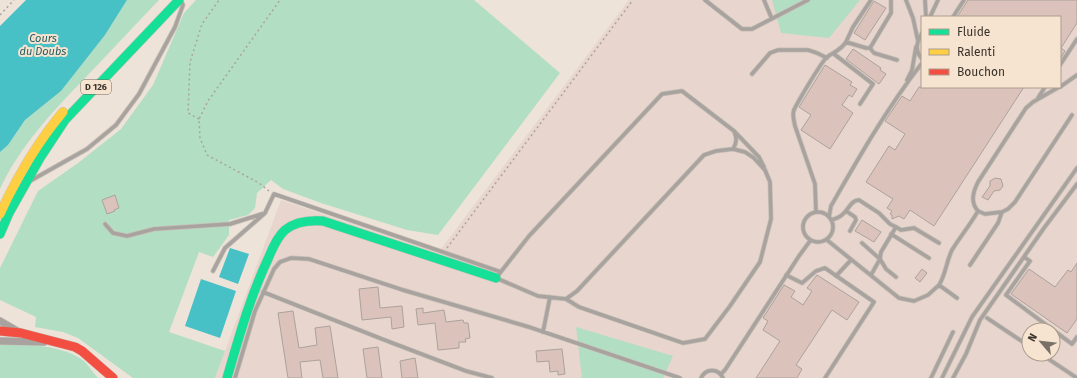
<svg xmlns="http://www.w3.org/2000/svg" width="1077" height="378" viewBox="0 0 1077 378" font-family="'Fira Sans',sans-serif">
<rect width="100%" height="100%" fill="#eee3d8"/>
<path fill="#e8d5cd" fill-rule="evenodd" d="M629 0H1077V378H215L281 200 438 253ZM922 17H1060V87H922ZM1029 330H1053V354H1029Z"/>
<path fill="#b2dec4" d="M127 0H159C134 26 110 52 85 78 53 111 20 146 0 189V152L8 145 25 120 61 91 105 35Z
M196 0H474L560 73 438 235 407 230 321 203 283 189 271 180 257 193 255 208 248 215 229 220V235L213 257 199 252 169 332 225 351 215 378H133L78 338 63 332 35 327 36 317 0 300V268L38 191 78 163 121 129 153 85 184 13Z
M772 0H860L829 38 781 33Z
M576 327 673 356 663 378H582Z
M0 343C24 344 64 345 84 361 89 366 93 373 98 378H0Z"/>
<path fill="#47c1c6" d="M26 0H127L105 35 61 91 25 120 8 145 0 152V26Z
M230 248 249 254 238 284 219 277Z
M201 279 236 291 220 338 185 326Z"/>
<path fill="#dbc3bc" stroke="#aba29c" d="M968 0H1077V23L1061 48 1065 51 1061 58 1060 17H957Z
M874 1 886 8 865 40 854 33Z
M853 49 881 68 880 70 886 74 879 84 846 59Z
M825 65 852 82 850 85 857 89 852 97 849 95 842 105 853 113 830 149 801 130 811 115 799 107Z
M919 87H1024L934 226 910 210 904 219 899 216 892 219V215L890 214 892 211 887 208 893 199 866 182 889 146 895 150 905 134 885 121 902 96 910 101Z
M995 178 1001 179 1003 186 1000 190 994 191 988 200 982 197 990 186V181Z
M115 195 119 208 114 210 115 211 107 214 102 200Z
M862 220 881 232 874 242 855 231Z
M1077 263V319L1067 333 1011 294 1029 269 1055 287 1068 270 1071 272Z
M922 269 927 273 920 282 915 278Z
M817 275 859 302 847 320 832 310 796 365 802 369 797 378H756L780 341 763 330 768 321 763 318 784 285 795 291 791 297 803 305 812 291 807 288Z
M378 287 380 308 402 306 404 327 392 329 391 317 362 320 359 289Z
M423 308V313L444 310 446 322 463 320 464 323H468L470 338 465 339 466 342H459V348L438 350 435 323 418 325 416 309Z
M293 311 299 348 317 345 315 328 330 326 338 378H323L320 360 300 362 302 378H288L278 313Z
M378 347 382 378H367L363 349Z
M562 349 565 374 558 375V371L550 372 549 361 537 362 536 351Z
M415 358 418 378H402L400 361Z"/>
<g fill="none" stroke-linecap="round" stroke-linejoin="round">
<g stroke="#c8c0b7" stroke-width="5">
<path id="lane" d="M705 0 742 29H752L808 0
M764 0 772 19
M871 0 853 27 846 42 866 48H870L891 13V0
M906 0 913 18 918 41
M925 0 926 17
M930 17 938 0
M953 17 964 0
M922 33C917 42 914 50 922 59
M870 48 874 53 897 60
M834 54 873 84 860 104
M1060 65 1077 39
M752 74 770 53 778 50H808L817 53 827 58
M907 80 912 70 916 47
M1060 87 1077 75
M1038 98 1045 87
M733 149C737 142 737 138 734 131L759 157 764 167
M30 181 87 149 116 125 139 94 175 27 183 5 181 1
M846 211 855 217 856 220 850 231
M803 227a15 15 0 1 1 30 0a15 15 0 1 1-30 0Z
M816 212 815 184 795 126C794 121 792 115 794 110 797 103 822 61 827 57 835 51 840 51 846 42
M1002 212 1008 209 1015 202 1072 115
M829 217 831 206C859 157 887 108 922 63
M831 220C835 219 840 217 843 214 849 209 851 200 859 200L879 213 890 224 896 227
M105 224 113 233 127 236 154 229 230 224 262 214
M891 234 929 258
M827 240 899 298 914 301 928 295 939 285 957 298
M862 243 880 259 886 269 896 277
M1024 257 1030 261 1006 295 1072 344 1077 337
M970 265 998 223 1002 212 985 214 978 211
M213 271 225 248 265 213 274 194 501 272
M786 275 802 283 816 271 825 268 874 302 825 378
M871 275 880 259 881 252 896 227 901 230 914 228 939 243
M836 276 851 260
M939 285C946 274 946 262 952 250 960 237 970 225 978 211 970 202 973 192 978 182L1026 108 1033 102 1059 87
M263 292 382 339 466 371 492 378
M566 299 577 291 704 155 716 151 733 149 745 152 754 158 765 170 770 182 771 219 760 262 730 306 705 339 683 343 579 307 566 299 538 296 496 278 529 236 662 94 682 91 734 131
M987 318 1029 346
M543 332 550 297
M1041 354 1077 378
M721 374 725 370 799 256 810 241
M235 378 255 311 274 269 280 262 291 258 309 259 403 290 529 327 680 378
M701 378C706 368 718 368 723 378
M931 378 953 332
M942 378 972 317 1077 168
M953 378 966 354 980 320 1044 228 1077 184"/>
</g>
<g stroke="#c8c0b7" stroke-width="8">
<path id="street" d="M0 321 19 332
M0 341 44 342"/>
</g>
<g stroke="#c8c0b7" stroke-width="10">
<path id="fast" d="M0 234 9 213 40 158 65 120 179 0
M227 378C239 337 250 297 268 259 272 249 277 237 285 230 296 221 309 220 323 221L496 278"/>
</g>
<g stroke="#c8c0b7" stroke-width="10">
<path id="slow" d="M0 214C17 177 37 143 63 112"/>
</g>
<g stroke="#c8c0b7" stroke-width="10">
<path id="jam" d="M0 331 21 333 75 347 82 351 113 378"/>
</g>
<path stroke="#a9a49f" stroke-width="1.5" stroke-dasharray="2 3" stroke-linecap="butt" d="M0 15 14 0
M199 119 188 113 190 62 202 24 219 0
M269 191 259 183 207 155 200 138 199 119 208 101 280 0
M447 248 633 0"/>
<use href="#lane" stroke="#a8a39f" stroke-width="3.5"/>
<use href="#street" stroke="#a8a39f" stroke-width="7"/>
<use href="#fast" stroke="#16e098" stroke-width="9"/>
<use href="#slow" stroke="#ffcf43" stroke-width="9"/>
<use href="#jam" stroke="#f24e42" stroke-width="9"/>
</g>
<g text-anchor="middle" stroke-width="4" stroke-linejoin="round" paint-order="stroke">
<rect fill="#f6e3d0" stroke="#72685c" stroke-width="1" x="81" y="80" width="30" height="14" rx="3"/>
<g font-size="9" font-weight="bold" fill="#3a332b">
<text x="96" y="90">D 126</text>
</g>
<g font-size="11" font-style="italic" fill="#245d62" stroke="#f6e3d0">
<text x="43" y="42">Cours<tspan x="43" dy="13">du Doubs</tspan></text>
</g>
</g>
<rect x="921" y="16" width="140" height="72" fill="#f6e3d0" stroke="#ab9d8e"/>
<rect x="929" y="29" width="20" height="6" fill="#16e098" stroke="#ab9d8e"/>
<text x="957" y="36" font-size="12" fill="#3a332b">Fluide</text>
<rect x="929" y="49" width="20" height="6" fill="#ffcf43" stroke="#ab9d8e"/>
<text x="957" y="56" font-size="12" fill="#3a332b">Ralenti</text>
<rect x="929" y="69" width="20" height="6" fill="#f24e42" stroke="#ab9d8e"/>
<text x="957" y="76" font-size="12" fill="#3a332b">Bouchon</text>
<g transform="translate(1041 342) rotate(298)"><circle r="19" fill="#f6e3d0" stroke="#ab9d8e"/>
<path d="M0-3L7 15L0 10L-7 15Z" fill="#797168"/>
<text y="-6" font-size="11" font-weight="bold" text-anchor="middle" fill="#3a332b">N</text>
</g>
</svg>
